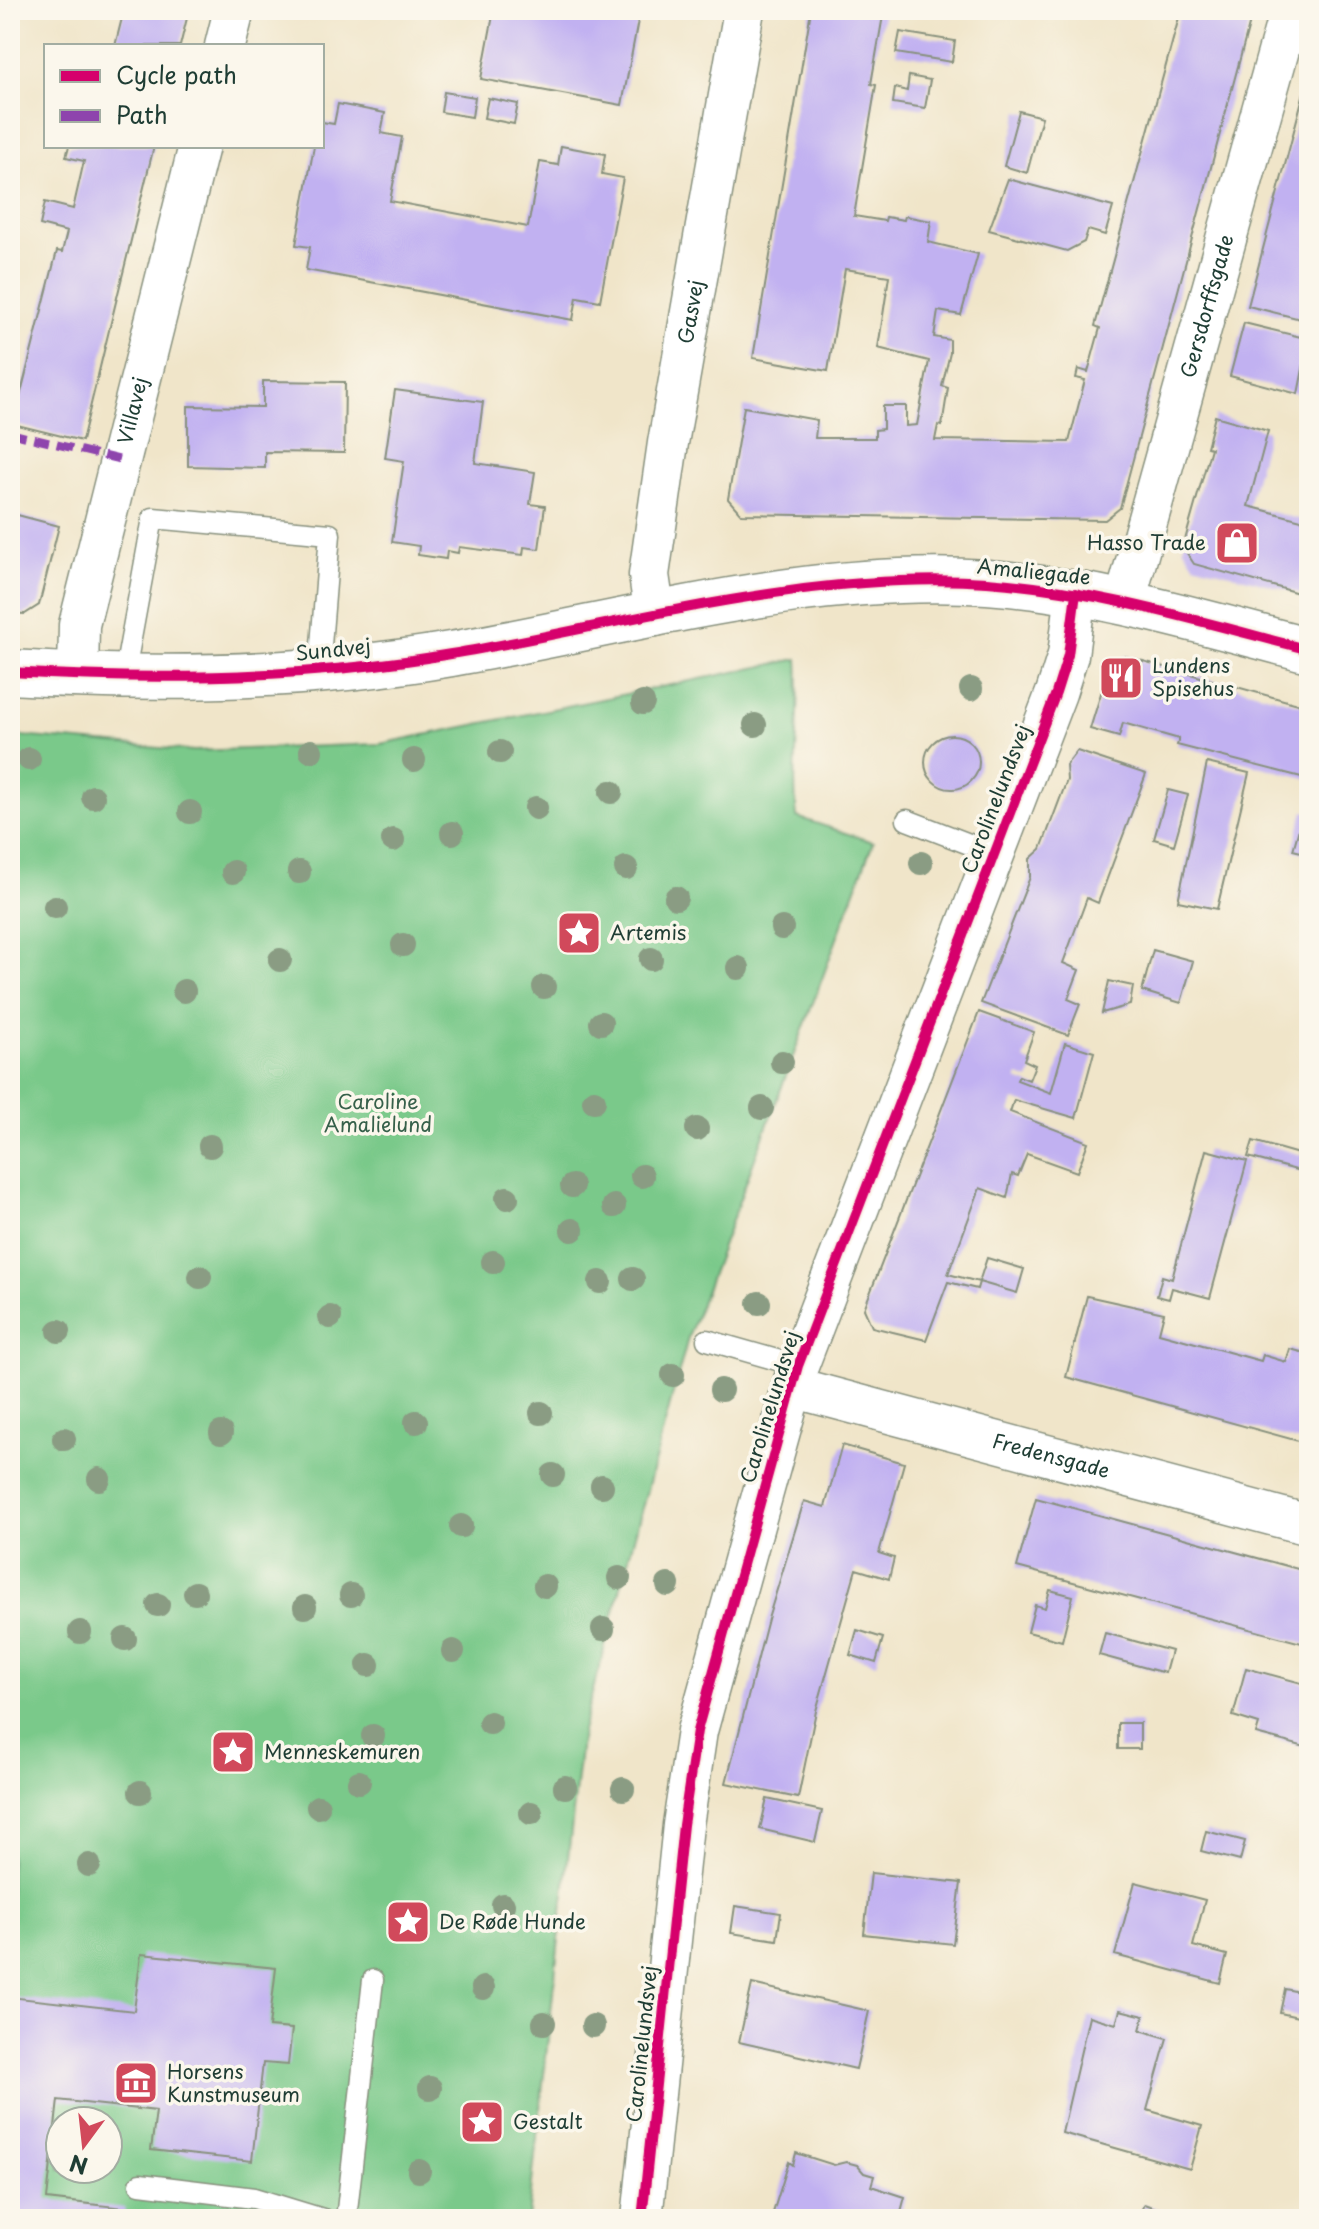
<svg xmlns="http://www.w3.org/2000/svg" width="1319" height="2229" viewBox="0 0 1319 2229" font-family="'Playpen Sans',sans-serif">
<rect width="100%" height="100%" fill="#fbf7ec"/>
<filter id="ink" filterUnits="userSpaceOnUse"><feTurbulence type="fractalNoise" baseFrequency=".0125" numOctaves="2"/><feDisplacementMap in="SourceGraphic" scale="16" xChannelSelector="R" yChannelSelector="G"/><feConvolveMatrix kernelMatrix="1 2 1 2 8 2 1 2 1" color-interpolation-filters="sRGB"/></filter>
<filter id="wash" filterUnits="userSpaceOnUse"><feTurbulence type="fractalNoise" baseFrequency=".006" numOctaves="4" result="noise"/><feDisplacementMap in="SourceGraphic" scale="32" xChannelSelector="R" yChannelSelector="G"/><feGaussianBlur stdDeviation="1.8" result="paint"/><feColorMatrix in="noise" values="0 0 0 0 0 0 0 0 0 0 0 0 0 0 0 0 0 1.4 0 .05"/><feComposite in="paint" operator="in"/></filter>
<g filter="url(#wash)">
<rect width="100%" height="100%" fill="#f0e5c9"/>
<path fill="#7ac98a" stroke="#4c835f" stroke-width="2" fill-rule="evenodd" d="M798 659C802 712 791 765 797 817L873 842 688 1338 582 1731 528 2219H10V735L194 751 380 744ZM60 2121H108V2169H60Z"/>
<g id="blocks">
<path fill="#c1b1f1" d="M124 10H189L180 46H115Z
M494 10H640L622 105 481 79Z
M811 10H884L871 84 876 85 854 216 885 221 886 217 904 220 905 216 931 221 928 242 978 254 961 315 938 311 934 337 950 340V353L942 386 948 388 942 426 938 425 935 440 1069 442 1085 380 1076 378 1078 369 1088 372 1100 328 1095 326 1181 10H1253L1120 508 1105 520 741 514 728 499 744 407 817 420 815 438H875V430L883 429V406H906V426L917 425 929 361 878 348 889 276 845 269 828 371 753 358Z
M900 32 955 41 952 62 896 53Z
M909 76 930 80 925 108 893 103 895 88 907 91Z
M1308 77H1309V321L1248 306Z
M444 92 475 97 472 117 441 112Z
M488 98 518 104 514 124 484 118Z
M338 104 385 113 381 133 402 137 390 201 528 227 540 162 558 165 561 146 605 154 602 174 623 178 600 301 577 297 573 320 306 270 310 247 296 245 314 146H322V122L334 124Z
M1019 111 1042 117 1027 173 1004 166Z
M69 146H154L82 441 13 424 57 251 62 252 67 232 40 225 45 202 73 209 84 161 66 157Z
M1008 179 1113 207 1105 235 1088 230 1084 242 1067 251 989 230Z
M1244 323 1309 339 1298 394 1230 376Z
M263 381 345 382 344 453 265 452V468L188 466V406L263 407Z
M395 390 483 402 475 463 535 472 530 504 545 506 539 549 524 547 523 555 459 547 458 553 447 551 446 559 418 555 419 546 392 542 404 461 385 458Z
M1215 416 1268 431 1248 506 1309 522V596L1194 564 1183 547 1211 448 1207 447Z
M10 513 59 526 39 605 25 614 10 613Z
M1125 656 1309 707V779L1177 745 1179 739 1123 723 1119 737 1090 729 1110 664Z
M925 762a27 27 0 1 1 54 0a27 27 0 1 1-54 0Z
M1077 751 1146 774 1098 903 1087 898 1063 963 1079 970 1068 999 1080 1004 1068 1035 981 1003 1030 877V859L1041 849 1067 780 1066 765Z
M1207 763 1249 773 1217 909 1178 901Z
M1168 790 1188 795 1174 845 1154 839Z
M1304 811 1309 812V854L1293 850Z
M1153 950 1193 961 1181 1003 1142 991Z
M1109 981 1133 986 1130 1005 1102 1013Z
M979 1012 1034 1032 1024 1060 1035 1065 1029 1080 1019 1076 1017 1080 1051 1093 1065 1043 1094 1052 1076 1118 1014 1100 1010 1112 1088 1142 1077 1172 1027 1154 1018 1176 1012 1174 1007 1198 980 1188 948 1274 979 1282 977 1289 948 1282 926 1340 872 1327 864 1309Z
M1253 1141 1305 1156 1300 1171 1248 1157Z
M1206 1150 1247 1161 1210 1298 1172 1288 1169 1299 1157 1296 1162 1276 1172 1279Z
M987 1258 1024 1269 1017 1293 979 1282Z
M1087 1296 1164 1313 1159 1333 1261 1361 1263 1355 1286 1362 1290 1349 1309 1354V1444L1066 1377Z
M842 1445 904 1463 879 1553 894 1558 889 1579 856 1569 816 1711 798 1798 726 1783 768 1619 804 1501 825 1507Z
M1036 1498 1309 1572V1645L1017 1567Z
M1050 1590 1073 1596 1062 1641 1028 1632 1035 1605 1045 1608Z
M857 1630 883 1638 876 1663 850 1655Z
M1105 1633 1171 1651 1165 1673 1099 1655Z
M1246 1668 1309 1685V1748L1256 1734 1259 1724 1233 1716Z
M1118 1723H1140V1749H1118Z
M767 1799 822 1811 815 1842 760 1829Z
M1206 1831 1245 1841 1240 1861 1201 1851Z
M871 1873 961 1883 953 1944 864 1934Z
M1135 1882 1205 1900 1193 1946 1227 1955 1220 1983 1115 1955Z
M735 1906 781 1913 777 1940 731 1933Z
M141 1954 276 1968 269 2027 292 2029 288 2065 263 2063 252 2161 151 2150 156 2111 58 2100 47 2199 125 2208 123 2219H10V1997L134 2011Z
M752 1984 869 2011 856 2069 739 2042Z
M1285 1989 1309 1994 1307 2019 1280 2013Z
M1120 2010 1144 2016 1140 2030 1167 2038 1147 2110 1202 2126 1190 2169 1062 2133 1089 2016 1116 2024Z
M796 2153 834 2165 846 2162 857 2165 864 2173 874 2176 871 2186 905 2197 899 2219H771L789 2162 793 2165Z
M1144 2204 1185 2219H1138Z"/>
</g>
</g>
<g filter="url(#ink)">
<use href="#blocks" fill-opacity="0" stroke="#88917e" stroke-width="2"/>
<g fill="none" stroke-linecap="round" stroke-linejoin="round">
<g stroke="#88917e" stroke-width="23">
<path id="lane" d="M124 677 153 518 330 534 319 670
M907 820 995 854
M707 1340 798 1366
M140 2184 254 2198 323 2219
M346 2219 373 1980"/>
</g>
<g stroke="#88917e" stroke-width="43">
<g id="street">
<path d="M225 46 234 10"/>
<path id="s1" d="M1125 601 1290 10"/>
<path id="s2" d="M655 616 649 575 668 443 744 10"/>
<path id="s3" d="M78 676 79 625 199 146"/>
<path id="s4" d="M792 1387 1309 1525"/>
<path d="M642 2219 683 1825 697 1731 798 1366 1056 693 1068 655 1076 593"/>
</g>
</g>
<g stroke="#88917e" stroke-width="47">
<path id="secondary" d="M10 672C157 681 306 679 451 654 626 624 807 570 987 582 1097 590 1203 622 1309 650"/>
</g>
<use href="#lane" stroke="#fff" stroke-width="20"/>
<use href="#street" stroke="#fff" stroke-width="40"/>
<use href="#secondary" stroke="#fff" stroke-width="44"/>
<path stroke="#8e44ad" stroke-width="8" stroke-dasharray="16 8" stroke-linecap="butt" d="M10 433 121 460"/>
<g stroke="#fbf7ec" stroke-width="15">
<path id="cycleway" d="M10 672C157 681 306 679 451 654 626 624 807 570 987 582 1097 590 1203 622 1309 650
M642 2219 683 1825 697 1731 798 1366 1056 693 1068 655 1076 593"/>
</g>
<use href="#cycleway" stroke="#d6006c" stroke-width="10"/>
</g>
<g fill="#8a9c83">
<circle cx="971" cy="689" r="12"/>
<circle cx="643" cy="703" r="12"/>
<circle cx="755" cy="725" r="12"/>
<circle cx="311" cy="751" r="12"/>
<circle cx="500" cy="752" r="12"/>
<circle cx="29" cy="759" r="12"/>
<circle cx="414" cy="760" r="12"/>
<circle cx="611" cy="792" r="12"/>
<circle cx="93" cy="797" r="12"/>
<circle cx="536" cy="808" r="12"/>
<circle cx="190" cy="812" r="12"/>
<circle cx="452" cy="833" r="12"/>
<circle cx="393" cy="840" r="12"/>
<circle cx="921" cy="863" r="12"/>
<circle cx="626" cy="868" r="12"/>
<circle cx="233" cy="872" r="12"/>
<circle cx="299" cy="872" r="12"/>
<circle cx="676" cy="898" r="12"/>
<circle cx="55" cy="907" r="12"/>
<circle cx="782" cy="928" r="12"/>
<circle cx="403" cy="945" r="12"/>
<circle cx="651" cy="959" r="12"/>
<circle cx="280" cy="960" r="12"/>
<circle cx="738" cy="968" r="12"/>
<circle cx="544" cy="987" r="12"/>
<circle cx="184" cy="991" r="12"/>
<circle cx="601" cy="1023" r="12"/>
<circle cx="782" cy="1062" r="12"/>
<circle cx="594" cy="1101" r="12"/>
<circle cx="762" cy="1108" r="12"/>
<circle cx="697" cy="1129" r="12"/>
<circle cx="210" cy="1146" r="12"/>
<circle cx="642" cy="1176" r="12"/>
<circle cx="572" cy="1186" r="12"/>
<circle cx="507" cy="1198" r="12"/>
<circle cx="614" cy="1206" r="12"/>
<circle cx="572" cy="1230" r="12"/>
<circle cx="493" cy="1262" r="12"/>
<circle cx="200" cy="1277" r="12"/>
<circle cx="633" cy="1279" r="12"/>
<circle cx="600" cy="1282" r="12"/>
<circle cx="759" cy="1303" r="12"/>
<circle cx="330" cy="1317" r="12"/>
<circle cx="59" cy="1331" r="12"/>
<circle cx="673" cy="1375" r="12"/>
<circle cx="721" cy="1390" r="12"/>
<circle cx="541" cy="1413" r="12"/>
<circle cx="416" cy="1422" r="12"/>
<circle cx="221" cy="1433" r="12"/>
<circle cx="64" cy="1439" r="12"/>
<circle cx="553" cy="1475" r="12"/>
<circle cx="99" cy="1479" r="12"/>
<circle cx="602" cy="1486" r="12"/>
<circle cx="461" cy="1526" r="12"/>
<circle cx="619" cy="1578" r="12"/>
<circle cx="668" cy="1585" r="12"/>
<circle cx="545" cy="1586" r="12"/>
<circle cx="195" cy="1593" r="12"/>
<circle cx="351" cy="1595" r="12"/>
<circle cx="158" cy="1605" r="12"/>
<circle cx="305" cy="1607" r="12"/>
<circle cx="603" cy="1629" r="12"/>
<circle cx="80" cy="1632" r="12"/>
<circle cx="125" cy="1639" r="12"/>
<circle cx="453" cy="1651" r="12"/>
<circle cx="368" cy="1665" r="12"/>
<circle cx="490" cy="1723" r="12"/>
<circle cx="373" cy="1736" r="12"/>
<circle cx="359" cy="1782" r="12"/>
<circle cx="565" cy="1787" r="12"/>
<circle cx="623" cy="1789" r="12"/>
<circle cx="140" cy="1792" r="12"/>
<circle cx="318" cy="1807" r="12"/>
<circle cx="531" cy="1813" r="12"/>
<circle cx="89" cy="1865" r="12"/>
<circle cx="503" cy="1905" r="12"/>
<circle cx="483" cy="1988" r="12"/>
<circle cx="544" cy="2023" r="12"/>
<circle cx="593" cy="2026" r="12"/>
<circle cx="430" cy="2088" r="12"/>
<circle cx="419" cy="2171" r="12"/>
</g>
</g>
<defs>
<g id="shop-square" transform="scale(2.3)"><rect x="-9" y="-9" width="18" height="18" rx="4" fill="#d1495b" stroke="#fbf7ec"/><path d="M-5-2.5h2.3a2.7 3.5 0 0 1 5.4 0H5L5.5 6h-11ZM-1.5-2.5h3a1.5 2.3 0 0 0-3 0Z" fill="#fff"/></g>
<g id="restaurant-square" transform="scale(2.3)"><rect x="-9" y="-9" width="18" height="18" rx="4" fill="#d1495b" stroke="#fbf7ec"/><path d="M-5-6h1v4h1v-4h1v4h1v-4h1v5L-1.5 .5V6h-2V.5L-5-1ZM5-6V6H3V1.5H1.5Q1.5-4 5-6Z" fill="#fff"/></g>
<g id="sight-square" transform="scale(2.3)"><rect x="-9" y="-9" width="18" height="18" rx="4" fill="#d1495b" stroke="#fbf7ec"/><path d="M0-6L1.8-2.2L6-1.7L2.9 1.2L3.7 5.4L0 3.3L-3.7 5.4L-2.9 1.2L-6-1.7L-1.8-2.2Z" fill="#fff"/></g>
<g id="museum-square" transform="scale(2.3)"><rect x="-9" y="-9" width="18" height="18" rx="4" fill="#d1495b" stroke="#fbf7ec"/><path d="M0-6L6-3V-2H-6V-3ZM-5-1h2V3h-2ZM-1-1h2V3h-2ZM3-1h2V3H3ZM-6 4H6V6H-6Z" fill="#fff"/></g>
</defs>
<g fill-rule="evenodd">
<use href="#shop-square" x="1237" y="543"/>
<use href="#restaurant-square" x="1121" y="678"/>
<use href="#sight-square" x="579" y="933"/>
<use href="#sight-square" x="233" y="1752"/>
<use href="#sight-square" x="408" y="1922"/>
<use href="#museum-square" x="136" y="2083"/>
<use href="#sight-square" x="482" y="2122"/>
</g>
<g text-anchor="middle" stroke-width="7" stroke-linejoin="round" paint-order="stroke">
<g font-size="20" fill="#1f3d34" stroke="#fbf7ec">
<text dy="7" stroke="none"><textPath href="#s1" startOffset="306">Gersdorffsgade</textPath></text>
<text dy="7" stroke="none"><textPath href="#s2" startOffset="308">Gasvej</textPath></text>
<text dy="7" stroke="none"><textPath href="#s3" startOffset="272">Villavej</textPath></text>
<text transform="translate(1034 572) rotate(6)" y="7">Amaliegade</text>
<text transform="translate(333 650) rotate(-6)" y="7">Sundvej</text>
<text transform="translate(996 799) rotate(-69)" y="7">Carolinelundsvej</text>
<text transform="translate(770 1407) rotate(-73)" y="7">Carolinelundsvej</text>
<text dy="7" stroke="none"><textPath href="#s4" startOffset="268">Fredensgade</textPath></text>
<text transform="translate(642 2044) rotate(-84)" y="7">Carolinelundsvej</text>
</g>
<g font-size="20" fill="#1f3d34" stroke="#fbf7ec" text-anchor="start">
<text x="1206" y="550" text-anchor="end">Hasso Trade</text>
<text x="1152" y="673">Lundens<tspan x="1152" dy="23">Spisehus</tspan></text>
<text x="610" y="940">Artemis</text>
<text x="264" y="1759">Menneskemuren</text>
<text x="439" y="1929">De Røde Hunde</text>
<text x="167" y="2079">Horsens<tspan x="167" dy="23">Kunstmuseum</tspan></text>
<text x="513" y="2129">Gestalt</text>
</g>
<g font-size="20" fill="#36604a" stroke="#fbf7ec">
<text x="378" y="1109">Caroline<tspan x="378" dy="23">Amalielund</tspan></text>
</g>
</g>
<rect width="1319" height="2229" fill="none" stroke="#fbf7ec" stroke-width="40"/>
<rect x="44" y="44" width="280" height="104" fill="#fbf7ec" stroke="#a3ada2" stroke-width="2"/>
<rect x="60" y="70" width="40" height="12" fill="#d6006c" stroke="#a3ada2" stroke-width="2"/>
<text x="116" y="84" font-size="24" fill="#1f3d34">Cycle path</text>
<rect x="60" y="110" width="40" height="12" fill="#8e44ad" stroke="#a3ada2" stroke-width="2"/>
<text x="116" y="124" font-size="24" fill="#1f3d34">Path</text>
<g transform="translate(84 2145) rotate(195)"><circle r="38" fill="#fbf7ec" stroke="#a3ada2" stroke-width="2"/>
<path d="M0-6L14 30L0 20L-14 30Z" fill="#d1495b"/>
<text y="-12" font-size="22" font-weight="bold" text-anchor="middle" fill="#1f3d34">N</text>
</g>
</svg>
